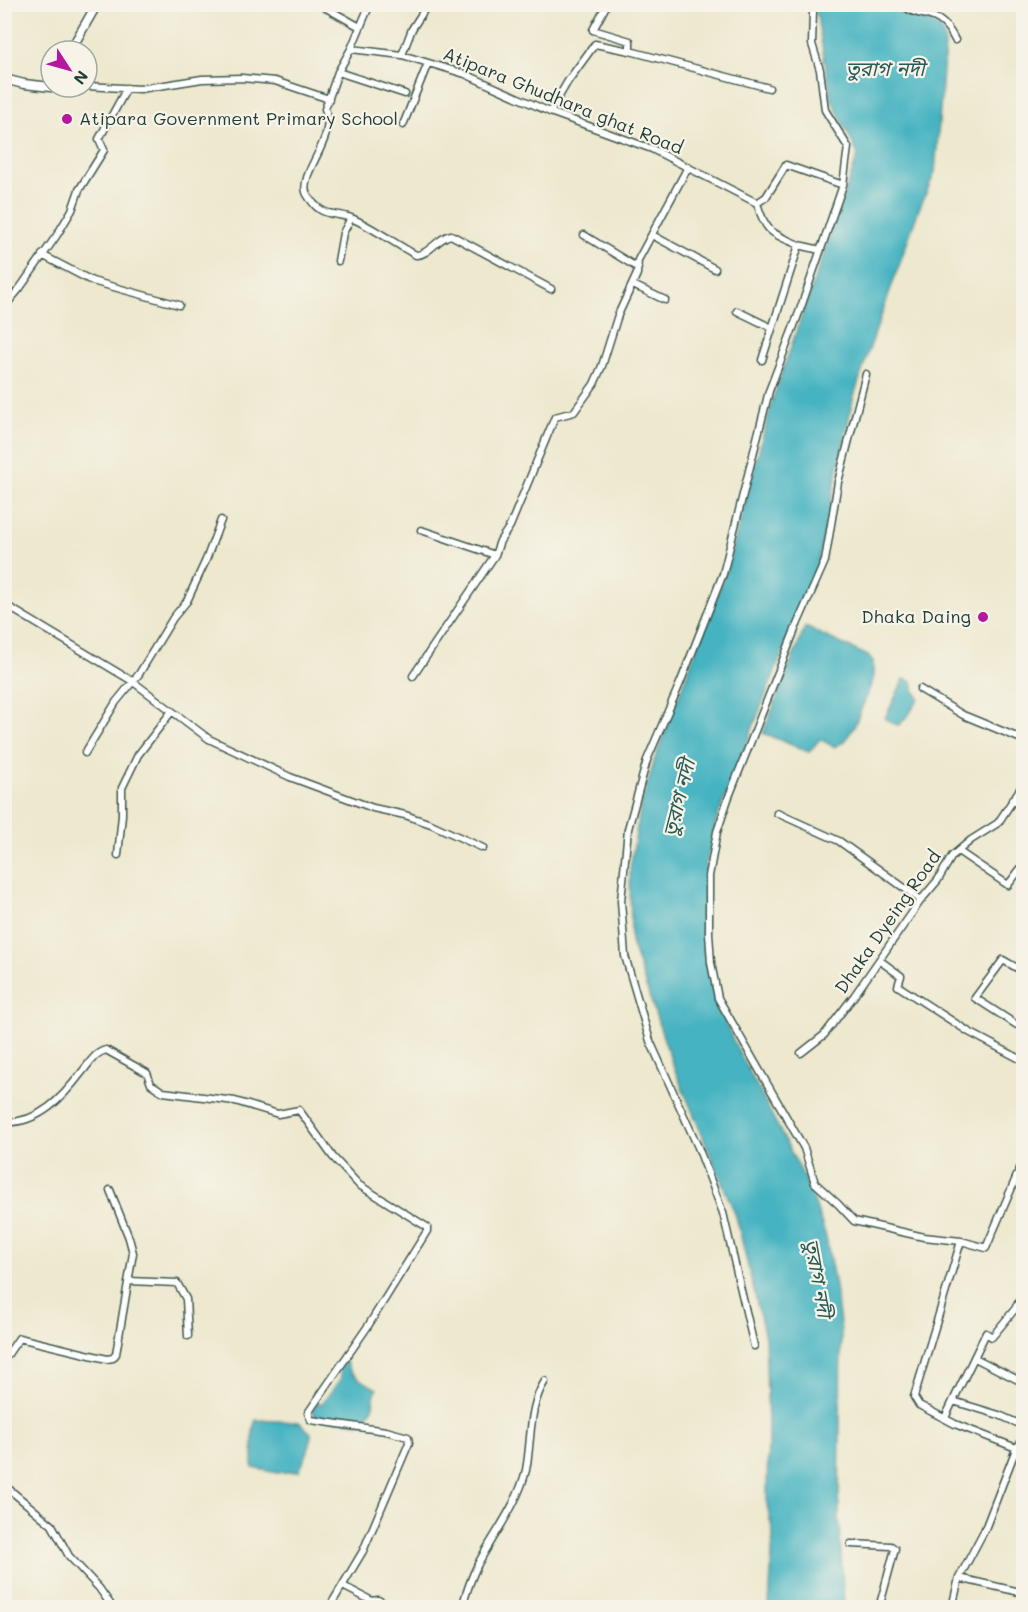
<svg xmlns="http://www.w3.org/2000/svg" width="1028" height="1612" viewBox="0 0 1028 1612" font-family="Mali,'Noto Sans Bengali',sans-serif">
<rect width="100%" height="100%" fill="#f7f3e8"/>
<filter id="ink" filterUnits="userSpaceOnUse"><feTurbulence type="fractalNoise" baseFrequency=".0167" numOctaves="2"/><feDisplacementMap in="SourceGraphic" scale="12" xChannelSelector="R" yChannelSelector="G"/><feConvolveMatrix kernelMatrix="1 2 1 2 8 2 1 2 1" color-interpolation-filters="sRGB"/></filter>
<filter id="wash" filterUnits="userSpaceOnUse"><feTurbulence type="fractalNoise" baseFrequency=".008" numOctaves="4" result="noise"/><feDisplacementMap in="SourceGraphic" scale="24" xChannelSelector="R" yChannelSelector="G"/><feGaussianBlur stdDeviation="1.35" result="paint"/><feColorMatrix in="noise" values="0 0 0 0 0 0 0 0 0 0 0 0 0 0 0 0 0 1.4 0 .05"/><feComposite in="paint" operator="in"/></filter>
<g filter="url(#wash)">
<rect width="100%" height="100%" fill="#ede8ce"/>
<path fill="#45b3c1" stroke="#32787a" stroke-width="1.5" d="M815 5H896C914 27 944 12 945 46L935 172 919 209 870 347 853 399 818 563 717 818 706 864 705 948 709 976 717 1005 736 1046 801 1171 814 1200 826 1237 834 1280 841 1330 839 1516 844 1607H769L773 1533 767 1505 768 1424 765 1337 736 1216 672 1063 631 942 630 869 640 810 655 758 727 569 773 398 858 155 831 98Z
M805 627 868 656 873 661V680L854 727 844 742 834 747 820 739 809 752 763 733Z
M904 679 912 681 914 691 919 698C913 708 909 716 899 725L894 724 885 718Z
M344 1361 347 1363C348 1375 367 1383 377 1389L374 1396 373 1408 363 1423H357L316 1417 312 1411 318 1402 322 1404 341 1378 340 1370Z
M256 1420 299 1422 311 1433C311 1447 305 1459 299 1471L277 1473 253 1468V1428Z"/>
</g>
<g filter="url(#ink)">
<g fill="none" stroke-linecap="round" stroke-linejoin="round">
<g stroke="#3e574b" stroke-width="9">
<path id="street" d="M319 4 360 27
M370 4 351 49 338 72 325 109C338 137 300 171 306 192 307 196 311 200 314 204 324 216 337 213 351 218 373 227 395 244 416 255 428 256 438 237 451 235L551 289
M902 4C913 16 927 12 939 20 947 25 951 32 955 40
M593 30 630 41V51L769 88
M593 30 607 4
M351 49 402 55 465 74 550 112 652 149 757 203
M402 55 412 29 428 4
M338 72 405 94
M87 86 140 89 202 79 242 78 275 81 329 99
M550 112 568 81 595 44 630 51
M403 125 428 63
M757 203C766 234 772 233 799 245L762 360
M757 203 766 197 786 165 843 185
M584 235 638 268
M652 235 715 269
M799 245 820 250
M42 255 92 281 179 305
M338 261 343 233 351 218
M633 285 665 300
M4 307 20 288 57 235 72 210 79 190 104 150 99 139 127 88
M737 311 772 328
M866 374 838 482 825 561 796 627 728 799 717 832 709 876V933L711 963 718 998 804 1148 815 1183 838 1204 854 1221 924 1237 961 1241
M421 530 495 555
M4 604 132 681 209 739 290 777 373 808 405 815 431 824 483 848
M413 676 495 555 500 541 510 526 555 417 574 412 594 384 602 366 618 315 637 274 638 260 688 167
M920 689 963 715 1024 740
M85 753 116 702 139 674 173 618 187 601 206 560 221 520
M1012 800 1024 808
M777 813 839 841 921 900
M958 851 1008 885 1024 864
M118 855 122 815V788L138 755 172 711
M879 960 901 976 898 986 969 1032 1024 1061
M1024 972 1003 960 975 998 1017 1025 1020 1024 1024 1027
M801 1053 824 1035 854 996 921 900 938 880 952 856 971 840 998 823 1024 783
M4 1122C39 1124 63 1097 82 1072 90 1063 94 1053 106 1050L147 1073 151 1084 163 1092 235 1101 278 1114 299 1110 333 1157 359 1185 427 1227V1231L368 1326 308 1413 311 1420 386 1431 408 1437 409 1443 363 1551 329 1608
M1024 1165 1022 1164 986 1248 961 1241 914 1397 919 1405 955 1424 1024 1451
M129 1281 177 1283 186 1299 188 1336
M1024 1292 1015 1309 992 1337 986 1333 953 1401 999 1415 1024 1426
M754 1346 723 1213 698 1147 650 1041 625 956 621 901 628 829 647 760 681 681 723 574 769 391 800 310 843 185 848 147 825 110 820 70 812 44 813 12 811 4
M975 1358 1024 1383
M4 1360 19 1338 107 1359 113 1358 116 1354 133 1253 129 1238 110 1190
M945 1418 953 1401
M4 1485 52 1525 69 1556 99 1588 113 1608
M851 1544 891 1546 895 1549 879 1608
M959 1578 1024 1593
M343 1586 372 1601 378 1600 393 1608
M462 1608C466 1593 471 1578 478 1564 494 1534 518 1504 526 1470 532 1439 528 1408 545 1381
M952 1608 959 1578 985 1529 1016 1449 1024 1438"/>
</g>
<g stroke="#3e574b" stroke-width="11">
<path id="secondary" d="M70 51 97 4
M4 79 24 84 51 87"/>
</g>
<use href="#street" stroke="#fff" stroke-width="6"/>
<use href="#secondary" stroke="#fff" stroke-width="8"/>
</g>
</g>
<g fill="#b5179e" stroke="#f7f3e8" stroke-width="2">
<circle cx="67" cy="119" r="6"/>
<circle cx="983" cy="617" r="6"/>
</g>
<g text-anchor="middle" stroke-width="4.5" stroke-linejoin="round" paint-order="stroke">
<g font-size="18" fill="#1f3d34" stroke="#f7f3e8">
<text transform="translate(563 101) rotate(22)" y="6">Atipara Ghudhara ghat Road</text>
<text transform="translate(888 922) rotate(-55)" y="6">Dhaka Dyeing Road</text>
</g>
<g font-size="18" fill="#1f3d34" stroke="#f7f3e8" text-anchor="start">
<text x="79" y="125">Atipara Government Primary School</text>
<text x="971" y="623" text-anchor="end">Dhaka Daing</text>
</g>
<g font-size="20" font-style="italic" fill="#285a57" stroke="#f7f3e8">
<text x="885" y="76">তুরাগ নদী</text>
<text transform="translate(679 798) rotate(-76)" y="7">তুরাগ নদী</text>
<text transform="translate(818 1278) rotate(80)" y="7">তুরাগ নদী</text>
</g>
</g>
<rect width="1028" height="1612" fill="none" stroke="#f7f3e8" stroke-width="24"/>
<g transform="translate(69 69) rotate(126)"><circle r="28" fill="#f7f3e8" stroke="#a1aaa0" stroke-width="1.5"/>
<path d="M0-4.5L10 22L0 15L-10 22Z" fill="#b5179e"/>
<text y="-9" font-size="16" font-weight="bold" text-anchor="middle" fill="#1f3d34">N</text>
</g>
</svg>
